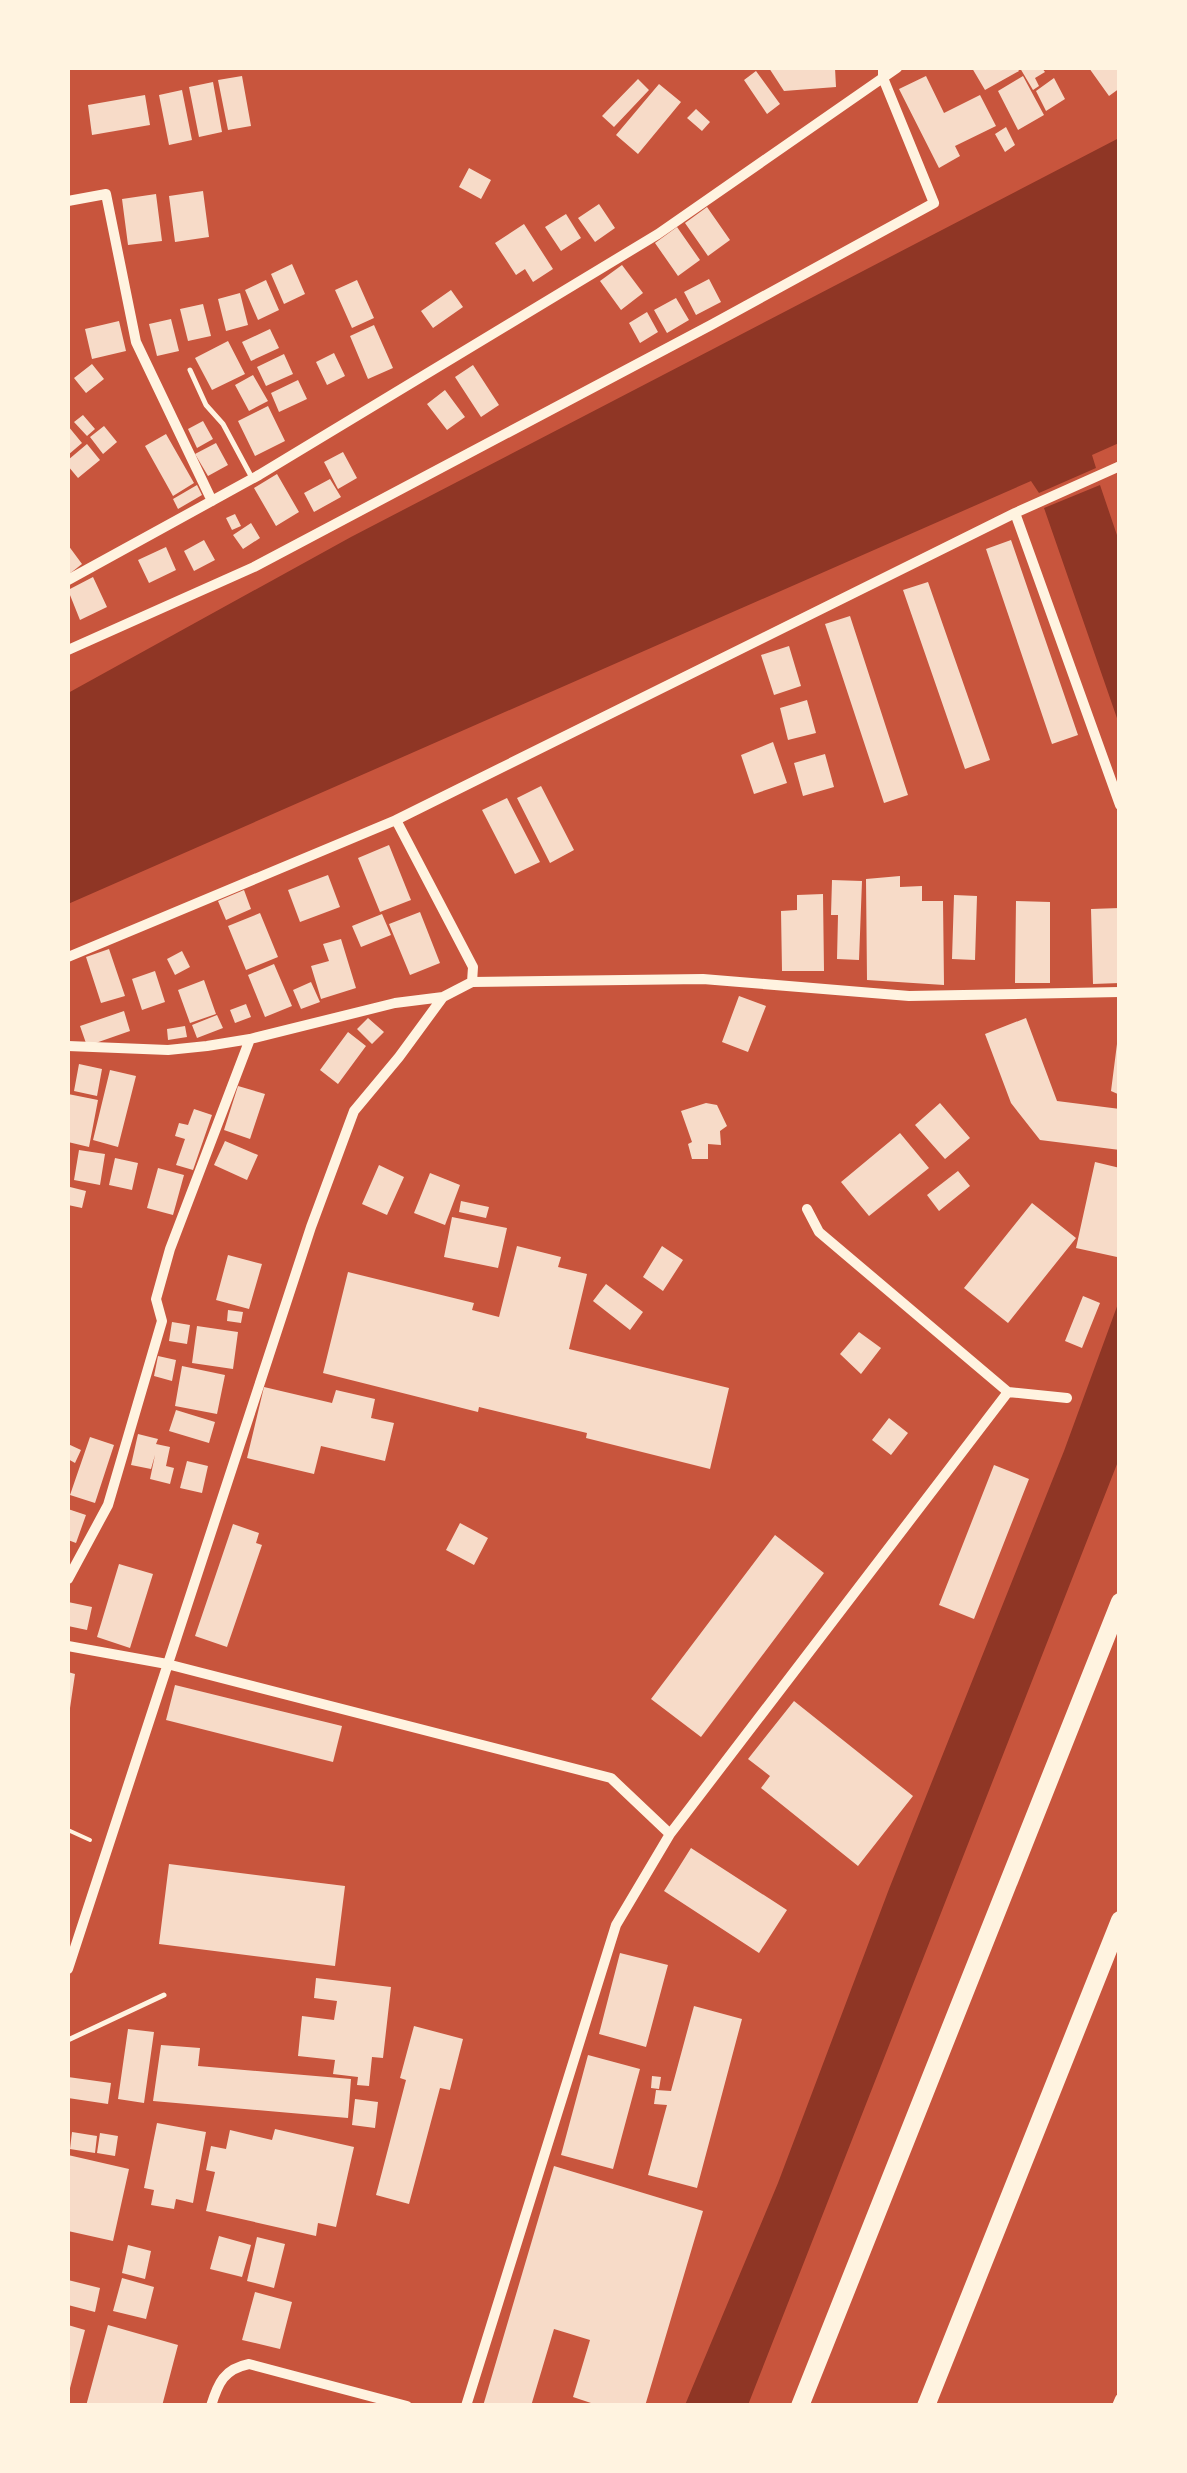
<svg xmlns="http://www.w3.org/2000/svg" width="1187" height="2473" viewBox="0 0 1187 2473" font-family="'Source Serif 4',serif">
<rect width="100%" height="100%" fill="#c8553d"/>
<path fill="#8f3625" d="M1119 138V443L1092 455 1096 468 1039 493 1031 481 68 904V693L351 537Z
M1100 485 1119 541V724L1044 508Z
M1119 1301V1459L748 2405H685L778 2183 889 1889 1064 1451Z"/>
<path fill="#f7dbc8" d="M769 68H835L836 87 784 91Z
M972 68H1017L1019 71 985 90Z
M1020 68H1042L1045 72 1035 78 1039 86 1033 90Z
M1089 68H1120V88L1109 96Z
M756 71 780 104 767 114 744 80Z
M242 76 251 126 228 130 218 80Z
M926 76 944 113 980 95 996 126 955 146 960 156 939 168 899 89Z
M1023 76 1044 115 1018 130 998 91Z
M1054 78 1065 99 1046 111 1036 91Z
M638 79 649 90 614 127 602 116Z
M213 82 222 132 199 137 189 87Z
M659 84 681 102 638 154 616 135Z
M182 90 192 140 169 145 159 95Z
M145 95 150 125 92 135 88 105Z
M696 109 710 122 702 131 687 118Z
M1006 127 1015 145 1005 152 995 134Z
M469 168 491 180 481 199 459 187Z
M203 191 209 237 175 242 169 196Z
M156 194 162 241 128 245 122 199Z
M599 204 615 228 595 242 578 218Z
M707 207 730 240 708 256 685 223Z
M566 214 581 238 561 251 545 227Z
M524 224 553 269 533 282 525 269 516 275 495 243Z
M677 227 700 260 678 276 655 243Z
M292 264 305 294 284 304 271 274Z
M622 265 643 293 621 310 600 281Z
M709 279 721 302 696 315 684 292Z
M266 280 279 310 258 320 245 290Z
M357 280 374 318 352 328 335 290Z
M451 290 463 307 433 328 421 311Z
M240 293 248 325 226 331 218 299Z
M676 298 689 320 667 333 654 310Z
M203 304 211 336 188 341 180 309Z
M647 312 658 332 640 343 629 323Z
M171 319 179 351 157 356 149 324Z
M119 321 126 351 92 359 85 329Z
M374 325 393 368 368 379 350 336Z
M270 329 279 348 251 361 242 342Z
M228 341 245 374 212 390 195 358Z
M334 353 345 376 327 385 316 362Z
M284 354 293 374 266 386 257 367Z
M92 364 104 379 86 393 74 378Z
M473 365 499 405 481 417 455 377Z
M253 375 268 401 249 411 235 385Z
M298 380 307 399 279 412 271 393Z
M445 390 465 417 447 430 427 404Z
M268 406 285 441 255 456 238 421Z
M83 415 95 429 87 436 74 422Z
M203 421 213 439 197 448 188 429Z
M68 426 82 443 68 455Z
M104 426 117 442 103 454 90 437Z
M166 434 194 483 173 496 145 446Z
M216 443 228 465 208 476 195 454Z
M87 444 100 460 78 478 68 466V460Z
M343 452 357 478 338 489 324 462Z
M277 474 299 512 276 526 254 488Z
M330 479 341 497 314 512 304 493Z
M197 485 202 495 178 509 173 499Z
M235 514 241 526 232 530 226 518Z
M251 523 260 538 243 549 233 535Z
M204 540 215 560 194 571 184 551Z
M1011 540 1078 735 1052 744 986 549Z
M68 545 82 564 68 575Z
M166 547 176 570 149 583 138 560Z
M93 577 107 607 80 620 68 590Z
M928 582 990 760 965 769 903 590Z
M850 616 908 795 884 803 825 624Z
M789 646 801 686 774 695 761 655Z
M807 700 816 733 788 740 780 708Z
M773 742 787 783 754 794 741 755Z
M825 754 834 787 803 796 794 763Z
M541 786 574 850 550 863 517 798Z
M507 798 540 862 515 874 482 810Z
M389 845 411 900 380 912 358 858Z
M328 875 340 907 300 922 288 890Z
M900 876V887L922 886V901H943L944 985 867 980 866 879Z
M832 880 862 881 859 960 837 959 838 915H831Z
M244 890 251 909 226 920 218 901Z
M823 894 824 971H782L781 911 797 910V895Z
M954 895 977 896 975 960 952 959Z
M1016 901 1050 902V983H1015Z
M1120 908V983L1093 984 1091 909Z
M420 912 440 963 410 975 389 924Z
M260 913 278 957 246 970 228 926Z
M382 914 391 935 361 947 352 926Z
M341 939 356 988 321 999 311 966 329 961 323 944Z
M109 949 125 996 101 1003 86 957Z
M182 951 190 967 175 975 167 959Z
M274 964 292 1006 265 1017 248 975Z
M155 971 165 1002 142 1010 132 979Z
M204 980 216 1014 190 1023 178 990Z
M311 982 320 1002 301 1009 293 990Z
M739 996 766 1006 748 1052 722 1042Z
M246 1004 251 1017 235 1023 230 1010Z
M124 1011 130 1031 87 1046 80 1026Z
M217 1015 223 1028 197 1038 192 1025Z
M368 1018 384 1032 372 1044 357 1029Z
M1026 1018 1057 1101 1120 1109V1150L1040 1140 1011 1103 985 1034Z
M185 1026 187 1037 168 1040 167 1029Z
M348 1032 366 1046 338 1084 320 1070Z
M1117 1044H1120V1095L1111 1091Z
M79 1064 102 1069 97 1096 74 1091Z
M110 1070 136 1076 118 1147 93 1140Z
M238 1086 265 1094 250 1139 224 1130Z
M68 1094 98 1100 89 1147 68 1142Z
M706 1103 717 1105 727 1126 720 1131 721 1145 708 1144V1159H692L688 1144 692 1142 681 1111Z
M940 1103 970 1138 945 1159 915 1125Z
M194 1109 212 1115 193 1170 176 1165 185 1139 175 1136 179 1123 188 1125Z
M900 1133 929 1168 869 1216 841 1182Z
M225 1141 258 1155 247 1180 214 1165Z
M79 1150 105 1154 100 1185 74 1180Z
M115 1158 138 1163 132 1190 109 1185Z
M1095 1162 1120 1168 1117 1257 1076 1248Z
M379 1165 404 1177 387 1215 362 1204Z
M158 1168 184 1175 173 1215 147 1208Z
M958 1171 970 1186 939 1211 927 1195Z
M430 1173 460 1185 445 1225 414 1213Z
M70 1187 86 1191 82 1208 68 1205Z
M461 1201 489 1207 486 1218 459 1212Z
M1032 1203 1076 1238 1008 1323 964 1288Z
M452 1217 507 1228 498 1268 444 1257Z
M517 1246 561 1257 558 1267 587 1274 569 1349 729 1388 710 1469 586 1438 587 1433 479 1407 478 1412 323 1373 348 1272 474 1303 472 1310 499 1317Z
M662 1246 683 1260 663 1291 643 1277Z
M228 1255 262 1264 249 1309 216 1300Z
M606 1284 643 1312 630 1330 593 1301Z
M1083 1296 1100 1303 1082 1348 1065 1341Z
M228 1310 243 1312 241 1323 227 1321Z
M172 1322 190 1325 187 1344 169 1341Z
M197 1326 238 1332 233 1369 192 1363Z
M859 1332 881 1348 861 1374 840 1354Z
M158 1356 176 1360 172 1381 154 1376Z
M182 1366 225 1375 217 1414 175 1406Z
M264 1387 332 1403 336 1390 375 1399 371 1418 394 1423 385 1461 321 1446 314 1474 247 1458Z
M176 1410 215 1422 209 1443 169 1431Z
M889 1418 908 1433 891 1455 872 1440Z
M138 1434 158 1439 156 1444 170 1447 166 1466 174 1468 170 1484 150 1479 155 1455 151 1469 131 1465Z
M90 1437 114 1445 95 1503 70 1495Z
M68 1444 81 1450 75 1463 68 1459Z
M187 1461 208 1466 202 1493 180 1488Z
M994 1465 1029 1479 974 1619 939 1605Z
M68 1509 86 1515 76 1543 68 1540Z
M460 1523 488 1538 474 1565 446 1550Z
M233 1524 259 1533 256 1543 262 1545 227 1647 195 1636Z
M775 1535 824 1573 701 1737 651 1699Z
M119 1564 153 1574 130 1648 97 1637Z
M68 1602 92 1607 87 1630 68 1626Z
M68 1672 75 1674 70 1708H68Z
M175 1685 342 1726 333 1762 166 1720Z
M794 1701 913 1796 858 1866 761 1788 770 1776 748 1759Z
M691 1848 787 1910 759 1953 664 1891Z
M169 1864 345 1886 335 1966 159 1944Z
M620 1953 668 1965 646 2047 599 2034Z
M316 1978 391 1987 383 2058 372 2057 369 2086 357 2085 358 2077 333 2074 335 2060 298 2056 302 2016 334 2020 337 2001 314 1998Z
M694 2006 742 2019 697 2188 648 2175 667 2105 654 2104 656 2090 671 2091Z
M414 2026 463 2039 450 2090 440 2088 409 2204 376 2195 406 2080 400 2078Z
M128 2029 154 2032 144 2103 118 2099Z
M161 2045 200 2048 198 2066 351 2079 348 2118 153 2101Z
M588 2055 640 2069 613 2169 561 2155Z
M652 2076 661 2077 659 2089 651 2088Z
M68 2077 111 2083 108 2104 68 2098Z
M355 2099 378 2102 375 2128 352 2125Z
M157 2123 206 2132 193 2203 176 2199 174 2209 151 2205 154 2190 144 2188Z
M275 2129 354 2147 336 2227 318 2223 316 2236 206 2211 215 2172 206 2170 211 2146 226 2149 230 2130 272 2140Z
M72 2132 97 2136 95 2153 70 2149Z
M100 2133 118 2136 115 2156 97 2153Z
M68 2155 129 2169 113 2241 68 2231Z
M554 2166 703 2211 645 2406H600L573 2397 590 2340 554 2329 531 2406H483Z
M219 2236 251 2245 242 2277 210 2269Z
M257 2237 285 2244 274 2288 247 2281Z
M128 2245 151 2251 145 2279 122 2273Z
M122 2278 154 2287 146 2319 113 2311Z
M68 2280 100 2288 95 2312 68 2305Z
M255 2292 292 2302 280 2349 242 2340Z
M68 2325 85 2330 69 2392H68Z
M108 2325 178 2345 162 2406H86Z"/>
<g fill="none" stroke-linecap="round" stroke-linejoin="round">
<path stroke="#fff3e0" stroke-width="4" d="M68 1830 90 1840"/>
<path stroke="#fff3e0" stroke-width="5" d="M190 370 206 405 223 424 251 476
M68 2040 164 1995"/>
<path stroke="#fff3e0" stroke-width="10" d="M68 201 106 194 136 342 212 501
M1015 513 1120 805
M68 580 259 475 658 234 897 68
M68 650 254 567 711 325 934 203 883 78V68
M396 820 473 967 472 982
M68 957 396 820 1015 513 1120 466
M68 1046 168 1050 207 1046 250 1039 395 1003 443 997 472 982 703 979 909 996 1120 992
M807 1209 819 1232 1008 1392
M68 1579 108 1505 162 1321 156 1299 170 1249 250 1039
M68 1646 167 1664 611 1778 670 1834
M68 1969 311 1227 354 1111 399 1057 443 997
M211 2406C218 2383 224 2369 249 2364L407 2406
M466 2406 616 1925 670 1834 1008 1392 1067 1398
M1117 2406 1120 2399"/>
<path stroke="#fff3e0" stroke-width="18" d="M800 2406 1120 1602
M926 2406 1120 1920"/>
</g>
<rect width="1187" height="2473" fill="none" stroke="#fff3e0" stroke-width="140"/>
</svg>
